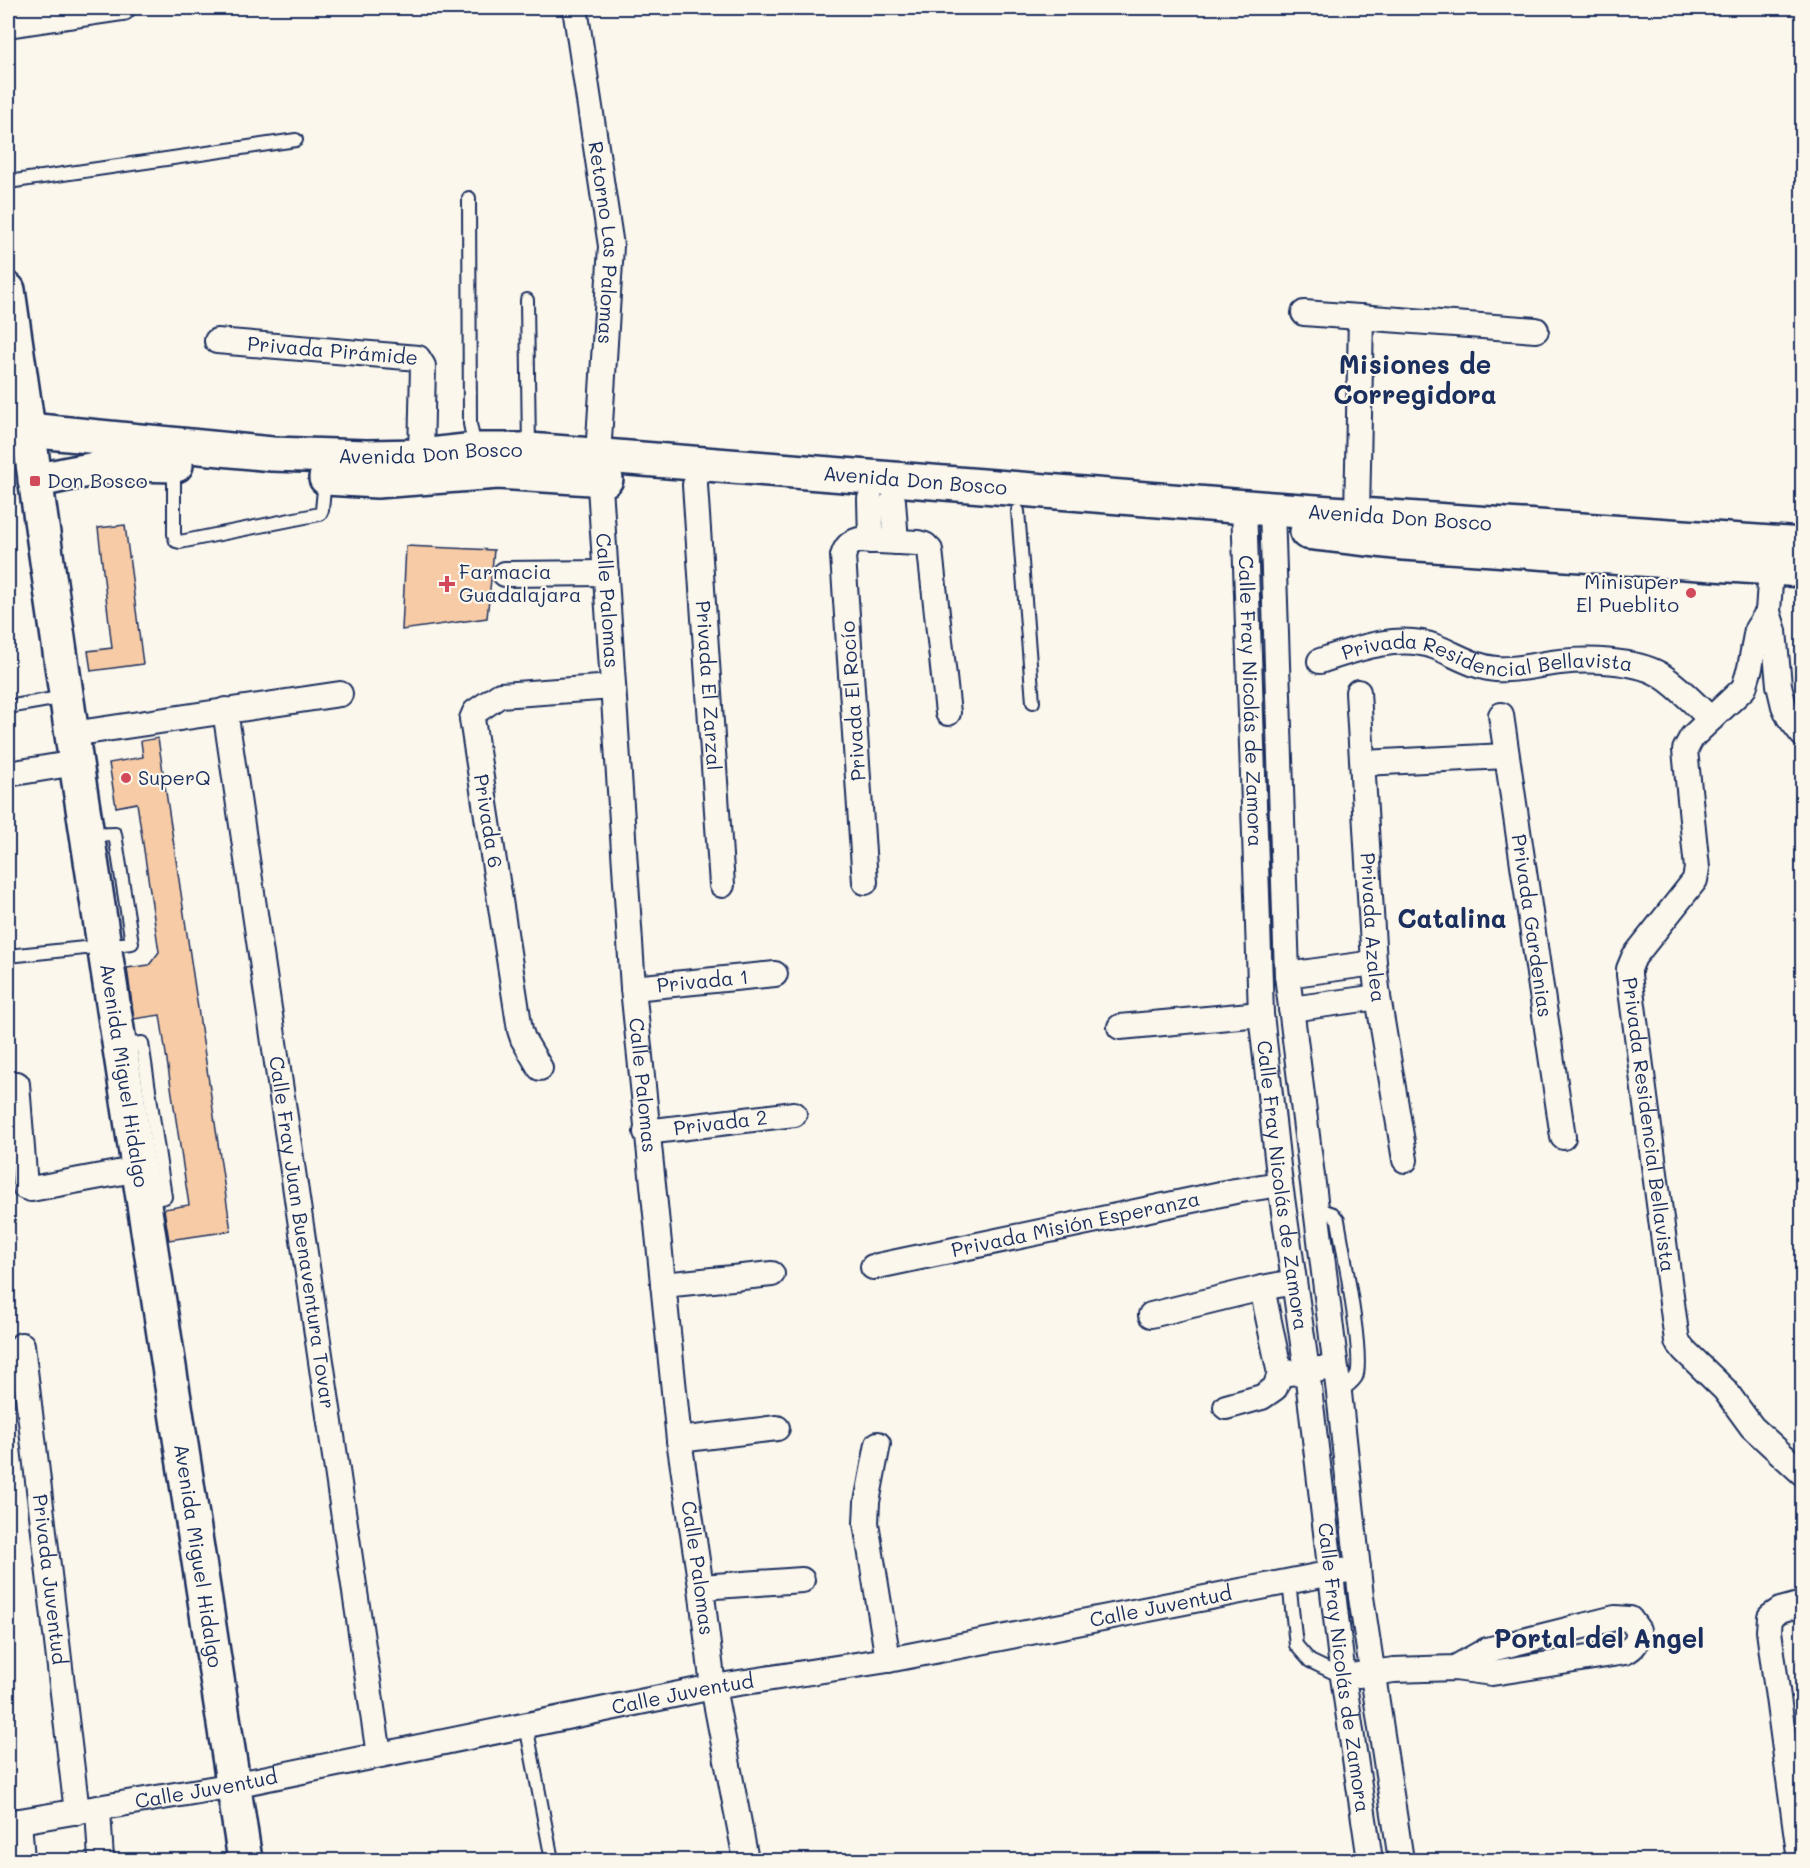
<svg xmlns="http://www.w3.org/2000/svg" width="1810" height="1868" viewBox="0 0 1810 1868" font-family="Mali,sans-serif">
<rect width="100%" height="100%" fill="#fbf7ec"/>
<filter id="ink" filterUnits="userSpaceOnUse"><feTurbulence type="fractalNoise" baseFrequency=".0167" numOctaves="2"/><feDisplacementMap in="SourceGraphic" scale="12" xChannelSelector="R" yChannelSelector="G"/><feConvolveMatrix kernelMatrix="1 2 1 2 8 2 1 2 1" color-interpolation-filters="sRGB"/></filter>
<g filter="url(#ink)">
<path fill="#f6cba5" stroke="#1b2f5e" stroke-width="1.5" d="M125 525 143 664 91 671 88 651 112 648 98 528Z
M406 546 494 550 487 618 402 630Z
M158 738 231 1231 169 1240 164 1209 189 1205 160 1015 134 1019 127 968 149 965 159 952 137 803 116 807 109 763 143 757 141 741Z"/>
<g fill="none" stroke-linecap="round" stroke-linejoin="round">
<g stroke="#1b2f5e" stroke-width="16">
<path id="lane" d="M8 182 296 140
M469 198 470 424 475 448
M527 300 529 449
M174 465V534L176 541 180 542 320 514 322 510 325 479
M1018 511 1033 702
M8 707 65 697
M8 956 132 943 115 834 88 835
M120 1045 142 1043 165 1197 145 1201
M1316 1208 1333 1214 1338 1220C1342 1244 1365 1361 1356 1377 1353 1383 1344 1388 1339 1393
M1289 1582 1296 1645 1310 1661 1343 1677
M526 1725 552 1860"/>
</g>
<g stroke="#1b2f5e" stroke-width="28">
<g id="street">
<path id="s1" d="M575 8 611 246 598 456 633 988 679 1440 701 1587 713 1687 746 1860"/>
<path d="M8 25 123 8"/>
<path d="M1304 313 1536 330"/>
<path id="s2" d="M217 341 418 358 423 366 421 456"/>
<path id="s3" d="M695 485 722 885"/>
<path d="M870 499 871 541"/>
<path d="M893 501 896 542"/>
<path id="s4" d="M1244 506 1261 1014 1280 1184 1307 1371 1343 1677 1370 1860"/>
<path d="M1272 509 1287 975 1339 1393 1361 1597 1401 1860"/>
<path d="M1357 514 1361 317"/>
<path d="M1772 553 1768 612 1774 631 1779 685 1784 706 1789 717 1802 734"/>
<path d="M505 574 606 573"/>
<path id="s5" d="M1320 661C1356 649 1399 633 1436 647 1456 655 1474 667 1496 669 1517 671 1539 664 1560 662 1588 659 1634 660 1659 674 1679 686 1694 704 1711 719L1744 688 1750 668 1757 629 1768 612"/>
<path id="s6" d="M1358 692 1374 963 1378 997 1405 1160"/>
<path id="s7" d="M225 710 379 1755"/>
<path id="s8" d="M1501 715 1563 1137"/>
<path id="s9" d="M1711 719 1692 737 1685 750 1697 868 1695 880 1634 957 1629 969V975L1677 1341 1684 1350 1725 1390 1752 1427 1802 1473"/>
<path d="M72 734 340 694"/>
<path d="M1363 763 1506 756"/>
<path d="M8 774 76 763"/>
<path d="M865 882 843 556C846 547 849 543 859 540L918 543 925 545 930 550 948 713"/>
<path d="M1287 975 1374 963"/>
<path id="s10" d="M633 988 775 974"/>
<path d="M1291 1009 1378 997"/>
<path d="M1120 1027 1261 1014"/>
<path d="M540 1068 523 1039 520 1030 472 719 475 712 500 695 613 687"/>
<path d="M17 1084 25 1187 31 1189 139 1169"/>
<path id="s11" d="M646 1132 794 1114"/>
<path id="s12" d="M873 1267 1235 1191 1280 1184"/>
<path d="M663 1285 772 1274"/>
<path d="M1262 1288 1280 1374 1321 1369"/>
<path d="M1151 1315 1262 1288 1294 1282"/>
<path id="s13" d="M22 1345 77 1812"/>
<path d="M1226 1407 1262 1397 1275 1388 1280 1374"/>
<path d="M679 1440 777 1428"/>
<path d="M878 1444 867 1502 866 1523 888 1660"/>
<path d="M701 1587 802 1580"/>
<path d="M1358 1675 1394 1670 1455 1668 1492 1673 1625 1652C1635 1647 1639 1641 1638 1630L1630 1619 1615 1618 1487 1650 1455 1668"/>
<path d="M98 1809 101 1860"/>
<path d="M19 1821 22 1860"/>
<path id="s14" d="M8 1823 234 1785 713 1687 888 1660 1358 1568"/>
<path d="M1800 1860 1769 1631 1770 1617 1780 1610 1802 1604"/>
</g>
</g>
<g stroke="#1b2f5e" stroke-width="38">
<g id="secondary">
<path id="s15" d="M8 290 76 763 245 1860"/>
<path id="s16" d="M28 430 272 454 367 457 421 456 475 450H529L1272 509 1802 545"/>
<path d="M326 478 377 481 498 472 606 479"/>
<path d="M35 481C85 470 124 462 176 465"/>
<path d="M1307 532 1404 543 1802 570"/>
</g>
</g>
<use href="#lane" stroke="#fbf7ec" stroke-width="12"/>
<use href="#street" stroke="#fbf7ec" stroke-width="24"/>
<use href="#secondary" stroke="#fbf7ec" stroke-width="33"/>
</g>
</g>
<g fill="#d1495b" stroke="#fbf7ec" stroke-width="2">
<rect x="29" y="475" width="12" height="12" rx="3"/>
<path d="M444 575h6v6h6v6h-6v6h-6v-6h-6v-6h6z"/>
<circle cx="1691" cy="593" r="6"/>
<circle cx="126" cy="778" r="6"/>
</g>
<g text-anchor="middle" stroke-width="4.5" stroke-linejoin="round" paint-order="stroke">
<g font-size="20" fill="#1b2f5e" stroke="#fbf7ec">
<text dy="7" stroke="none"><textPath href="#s1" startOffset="237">Retorno Las Palomas</textPath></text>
<text dy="7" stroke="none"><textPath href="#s2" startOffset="116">Privada Pirámide</textPath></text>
<text dy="7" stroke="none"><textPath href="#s16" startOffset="404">Avenida Don Bosco</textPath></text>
<text dy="7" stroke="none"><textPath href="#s16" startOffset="890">Avenida Don Bosco</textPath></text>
<text dy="7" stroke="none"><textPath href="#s16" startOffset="1376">Avenida Don Bosco</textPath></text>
<text dy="7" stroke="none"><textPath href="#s1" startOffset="596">Calle Palomas</textPath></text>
<text dy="7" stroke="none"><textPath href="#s5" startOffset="172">Privada Residencial Bellavista</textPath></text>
<text dy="7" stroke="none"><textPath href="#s3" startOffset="201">Privada El Zarzal</textPath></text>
<text transform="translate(853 701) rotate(-94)" y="7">Privada El Rocío</text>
<text dy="7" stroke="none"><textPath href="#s4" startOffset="195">Calle Fray Nicolás de Zamora</textPath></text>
<text transform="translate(488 821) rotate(81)" y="7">Privada 6</text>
<text dy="7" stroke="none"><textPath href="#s8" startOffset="213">Privada Gardenias</textPath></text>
<text dy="7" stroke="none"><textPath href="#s6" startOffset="236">Privada Azalea</textPath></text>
<text dy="7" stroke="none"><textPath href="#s10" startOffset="70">Privada 1</textPath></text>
<text dy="7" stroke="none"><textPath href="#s15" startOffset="794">Avenida Miguel Hidalgo</textPath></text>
<text dy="7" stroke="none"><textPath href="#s1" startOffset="1082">Calle Palomas</textPath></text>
<text dy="7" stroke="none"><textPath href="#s11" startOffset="75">Privada 2</textPath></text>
<text dy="7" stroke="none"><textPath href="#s9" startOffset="440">Privada Residencial Bellavista</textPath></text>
<text dy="7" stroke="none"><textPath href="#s4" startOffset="681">Calle Fray Nicolás de Zamora</textPath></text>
<text dy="7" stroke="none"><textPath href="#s12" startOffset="207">Privada Misión Esperanza</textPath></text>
<text dy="7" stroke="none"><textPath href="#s7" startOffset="528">Calle Fray Juan Buenaventura Tovar</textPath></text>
<text dy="7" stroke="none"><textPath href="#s15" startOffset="1280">Avenida Miguel Hidalgo</textPath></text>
<text dy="7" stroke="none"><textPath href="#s1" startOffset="1568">Calle Palomas</textPath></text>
<text dy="7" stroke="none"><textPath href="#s13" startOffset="236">Privada Juventud</textPath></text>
<text dy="7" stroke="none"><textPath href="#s14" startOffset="1173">Calle Juventud</textPath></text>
<text dy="7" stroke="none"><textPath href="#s4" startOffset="1167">Calle Fray Nicolás de Zamora</textPath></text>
<text dy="7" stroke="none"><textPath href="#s14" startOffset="687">Calle Juventud</textPath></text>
<text dy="7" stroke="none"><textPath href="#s14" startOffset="201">Calle Juventud</textPath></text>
</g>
<g font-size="20" fill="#1b2f5e" stroke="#fbf7ec" text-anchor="start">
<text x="47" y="488">Don Bosco</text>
<text x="459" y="579">Farmacia<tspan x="459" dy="23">Guadalajara</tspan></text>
<text x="1679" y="589" text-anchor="end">Minisuper<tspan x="1679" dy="23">El Pueblito</tspan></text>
<text x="138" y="785">SuperQ</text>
</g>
<g font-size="26" font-weight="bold" fill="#1b2f5e" stroke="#fbf7ec">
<text x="1415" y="374">Misiones de<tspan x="1415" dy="30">Corregidora</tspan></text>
<text x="1452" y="928">Catalina</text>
<text x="1599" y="1648">Portal del Angel</text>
</g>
</g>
<rect width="1810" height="1868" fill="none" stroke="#fbf7ec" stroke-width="30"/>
<rect x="15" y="15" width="1780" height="1838" fill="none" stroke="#1b2f5e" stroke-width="2" filter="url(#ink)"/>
</svg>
